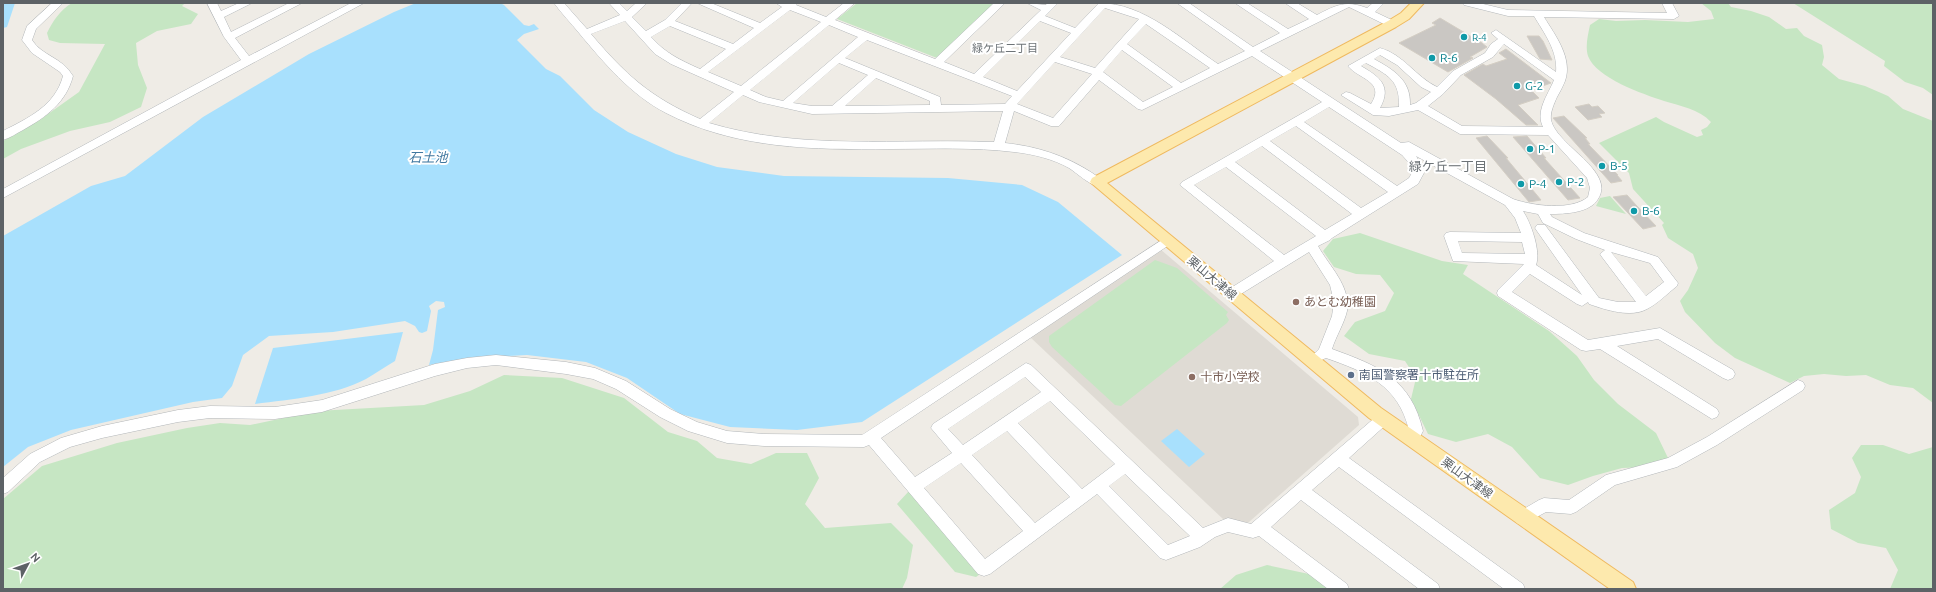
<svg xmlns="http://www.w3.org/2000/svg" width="1936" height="592" viewBox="0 0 1936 592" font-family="Ubuntu,'Noto Sans JP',sans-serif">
<rect width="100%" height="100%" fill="#efece6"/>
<path fill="#dfdbd4" d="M1160 249 1358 417 1359 425 1249 522 1243 524 1223 519 1030 337Z"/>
<path fill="#c6e6c3" d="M72 3H185L182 6 198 14 191 24 157 31 136 43 138 65 147 88 141 107 110 122 70 131 21 149 3 159V141L41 119 79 92 105 44 60 43 49 40 47 33C53 21 60 10 72 3Z
M857 3H995L937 58 837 19Z
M1701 3H1728L1731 7 1751 11 1769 17 1786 29 1797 28 1804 36 1822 45 1824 57 1822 65 1839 79 1865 86 1888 96 1903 109 1933 121V403L1913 388 1890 385 1866 375 1846 376 1824 374 1804 376 1790 383 1735 358 1715 343 1685 312 1680 301 1688 290 1698 268 1693 254 1668 238 1662 225 1664 223 1633 189 1629 173 1599 143 1656 117 1664 122 1697 137 1703 135 1701 130 1707 127 1711 122C1699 109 1680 106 1664 101 1643 94 1596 78 1588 56 1585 46 1588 35 1590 25L1599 19 1616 21 1645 20 1688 22 1714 19 1711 11Z
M1793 3H1933V95L1923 88 1905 82 1884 66 1885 61Z
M1610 196 1626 214 1596 206 1600 198Z
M1360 233 1442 261 1468 265 1463 274 1549 331 1577 356 1594 380 1618 404 1656 433 1668 458 1650 467 1622 468 1593 476 1568 485 1540 478 1512 447 1488 434 1456 442 1428 434 1411 399 1416 378 1405 361 1369 354 1344 336 1355 322 1385 311 1394 293 1380 275 1356 274 1334 267 1323 251 1333 239Z
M1155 260 1177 268 1228 312 1226 315 1229 320 1227 323 1121 406 1115 405 1052 347 1049 342V336Z
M504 375 562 378 624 398 668 432 697 441 717 458 751 464 776 453H807L819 478 805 504 825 528 891 523 913 545 907 578 902 589H3V499L42 466 117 443 187 428 220 423 250 425 317 411 424 405 470 391Z
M1861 445H1883L1909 454 1933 447V589H1890L1898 570 1886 548 1858 543 1831 529 1829 510 1855 493 1861 477 1852 458Z
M909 491 980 574 976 577 955 572 897 504Z
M1267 565 1309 574 1330 589H1220L1236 575Z"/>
<path fill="#a8e0fd" d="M3 3H15L7 27 3 28Z
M416 3H500L504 5 524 25 529 26 534 24 539 29 524 34 517 40 546 69 560 76 594 110 628 132 676 154 717 167 784 176 948 178 1022 185 1058 202 1122 255 862 422 797 430 730 427 680 414 627 378 586 362 527 355 470 358 429 365 433 350 438 310 445 307 444 302 436 301 429 306 431 311 427 331 422 333 419 332 415 326 405 321 333 332 269 336 243 355 232 386 222 398 193 402 71 430 28 447 3 467V236L91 186 125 176 203 117 309 54 394 12Z
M403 332 395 361C385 367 376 373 366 379 333 396 292 399 255 404L273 348Z
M1177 429 1205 454 1189 467 1161 441Z"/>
<path fill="#cac7c3" stroke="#d4cec4" d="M1440 18 1482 43 1487 47 1470 57 1473 58 1448 72 1399 43 1436 25 1432 23Z
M1527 36H1539L1543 41 1552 60 1540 59Z
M1506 49 1551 83 1531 90 1539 98 1518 105 1538 125H1526L1496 99 1464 75 1483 64 1486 66 1507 59 1499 53Z
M1589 104 1592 107 1598 106 1605 113 1599 114 1602 117 1588 120 1575 107Z
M1564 116 1587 138H1585L1590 144H1588L1618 175H1617L1622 181 1611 183 1553 118Z
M1487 136 1508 158H1506L1541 200 1529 202 1476 138Z
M1527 136 1546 158H1544L1580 198 1568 200 1513 137Z
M1627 195 1636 205 1656 226 1643 229 1613 197Z"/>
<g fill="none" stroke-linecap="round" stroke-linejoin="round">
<g stroke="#b3b7ba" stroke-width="1">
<path id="minor" d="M52 3H63L36 29 32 40C42 56 62 57 73 76 66 103 46 117 23 130 17 133 10 138 3 140V131C28 118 55 106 63 76L60 72 32 53 22 40 27 26Z
M207 3H217L221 11 239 3H252L224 17 231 32 289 3H302L235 38 249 56 351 3H364L3 198V189L241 60 224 37Z
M554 3H564L587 29 620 15 609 3H619L627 11 636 3H647L632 17 646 31 665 20 682 3H692L675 21 733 44 754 28 697 3H711L760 23 782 7 776 3H798L796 5 826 17 844 3H855L835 20 935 59 994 3H1005L944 62 974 74 1041 10 1027 3 1046 5 1047 3H1058L1045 16 1075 28 1099 3C1144 3 1182 40 1218 64L1245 51 1177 3H1189L1253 47 1280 33 1235 3H1247L1288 29 1309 19 1285 3H1297L1317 15C1336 5 1346 0 1367 8L1373 3H1384L1375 12 1396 22 1397 24 1396 26H1388L1349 7 1260 51 1401 143 1409 142 1513 199C1533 206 1571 211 1588 197L1590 188 1587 178 1548 135 1460 134 1418 110 1389 116 1373 115 1341 95 1346 92 1350 93 1371 104C1386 81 1358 79 1348 66L1380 48C1403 54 1416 77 1437 87L1453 71 1485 53 1491 44 1498 39 1491 33 1496 30 1556 72C1558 51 1544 33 1534 16H1508L1464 5 1462 3H1479L1508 10 1667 13 1662 3H1672L1679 16 1674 19 1544 17C1555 35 1573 58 1565 81 1563 86 1560 92 1557 97 1554 104 1550 112 1551 120 1557 146 1616 171 1598 199 1590 213 1565 214 1550 214L1552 217 1584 233 1658 257 1678 283 1677 286C1667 294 1657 304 1647 309 1631 318 1606 310 1589 304L1588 302 1582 306 1577 304 1530 274 1512 292 1588 340 1660 328 1733 370 1735 374 1733 378 1728 380 1723 378 1658 339 1617 346 1717 409 1719 413 1717 417 1712 419 1600 349 1586 351 1581 350 1498 296 1497 293 1498 290 1524 264 1453 261 1444 236 1446 233 1450 232 1521 233 1515 218 1505 205 1416 156 1425 171 1418 184 1332 238 1330 240 1318 246C1329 266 1351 286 1347 311 1344 324 1336 336 1332 349 1379 366 1411 379 1423 431 1419 439 1416 446 1406 442L1404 438 1409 430C1398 385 1366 372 1326 358L1319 361 1314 360 1312 356 1319 349 1332 316 1334 302 1330 285 1309 252 1236 297 1231 299 1226 297 1225 294 1226 291 1274 261 1180 185 1182 182 1322 102 1252 56 1142 110 1138 109 1099 80 1059 126H1051L1014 111 1005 143C1042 147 1072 158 1101 179L1103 182 1101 185 1097 186C1087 183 1078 174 1069 168 1053 159 1033 154 1014 152 974 147 931 149 890 149 814 150 735 149 666 113 631 95 604 63 579 33 571 23 562 14 554 3ZM1105 8 1139 19 1095 68 1060 57ZM790 10 821 22 741 86 708 72ZM625 21 655 54 671 64 734 92 700 119C650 97 626 75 591 34ZM1040 21 1071 33 1017 91 983 77ZM1146 24 1210 68 1181 83 1127 44ZM829 25 858 37 783 101 766 97 750 90ZM670 26 726 49 700 69C680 60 665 53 651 37ZM867 40 1012 96 1005 104 941 105 940 97 845 58ZM1504 44 1554 80C1548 95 1535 111 1543 127L1462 126 1428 106 1443 94 1461 75 1493 57ZM1122 50 1173 87 1143 102 1103 72ZM1380 55 1397 65 1421 87 1431 92 1416 103 1410 105C1411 80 1394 70 1374 59ZM1055 62 1092 74 1053 118 1017 104ZM839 63 868 75 832 106H812L793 103ZM1366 63C1388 75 1400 80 1399 107L1380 108C1392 86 1380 77 1361 66ZM876 78 930 101V105L845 106ZM743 95 759 102 812 114 1003 111 994 142C899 138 802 151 709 123ZM1329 107 1402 155 1410 164 1413 171 1409 178 1397 186 1304 122ZM1296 126 1388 192 1361 208 1270 141ZM1262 146 1352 214 1325 230 1235 162ZM1226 167 1316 236 1284 255 1194 185ZM1523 211 1538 214 1543 223 1576 239 1605 250 1600 254 1602 257 1636 302H1618L1599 298 1545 225H1537L1535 228 1537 231 1582 295 1536 265C1541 251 1531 223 1523 211ZM1458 241 1522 242 1525 254 1462 253ZM1611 252 1650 263 1664 282 1646 296Z
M1168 236 1172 237 1174 240 1172 243 881 438 915 477 952 453 931 428 933 424 1026 363 1031 365 1203 528 1228 518 1251 524 1378 415 1383 413 1388 415 1390 419 1388 423 1349 458 1523 584 1525 589H1504L1339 467 1312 490 1438 584 1440 589H1419L1301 500 1271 527 1347 584 1349 589H1328L1259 536 1253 538 1228 532 1215 537 1200 547 1166 560 1160 558 1097 494 990 574 984 576 978 574 869 445 864 447 764 446 727 443 688 431 660 417 616 389 593 379 566 374 496 365 467 368 435 376 322 412 275 419 210 418 178 422 102 438 70 447 40 462 8 492 3 494V478L30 454 61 438 102 426 178 410 210 406 275 407 322 400 435 364 467 358 496 355 566 362 595 368 626 381 670 409 697 422 727 431 764 434 862 435ZM1025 377 1041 392 963 445 948 429ZM1050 401 1115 464 1082 489 1018 423ZM1007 431 1070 497 1035 523 972 455ZM961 463 1023 531 985 559 924 488ZM1125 474 1190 536 1168 545 1109 486Z
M1798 380 1803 382 1805 386 1803 390 1717 445 1677 467 1615 485 1576 512 1571 514 1546 512 1522 525 1517 523 1514 518 1517 513 1539 500 1544 498 1569 500 1606 475 1668 458 1707 437Z"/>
</g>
<g stroke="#efb95f" stroke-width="2">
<path id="major" d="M1411 3H1424L1409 19 1396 27 1107 183 1381 408 1633 582 1636 589H1610L1369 418 1090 182 1092 178 1388 21 1401 13Z"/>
</g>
<use href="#minor" fill="#fff" fill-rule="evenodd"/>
<use href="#major" fill="#fde9ad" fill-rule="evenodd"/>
</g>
<g fill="#0f9aa8" stroke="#fff" stroke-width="1.5">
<circle cx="1464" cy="37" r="4"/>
<circle cx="1432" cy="58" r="4"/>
<circle cx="1517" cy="86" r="4"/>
<circle cx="1530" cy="149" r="4"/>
<circle cx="1602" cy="166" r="4"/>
<circle cx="1559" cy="182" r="4"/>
<circle cx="1521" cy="184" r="4"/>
<circle cx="1634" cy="211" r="4"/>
</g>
<g fill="#8d6e63" stroke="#fff" stroke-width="1.5">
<circle cx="1296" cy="302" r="4"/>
<circle cx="1192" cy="377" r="4"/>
</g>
<circle fill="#5c6f8a" stroke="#fff" stroke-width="1.5" cx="1351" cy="375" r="4"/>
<g text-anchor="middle" stroke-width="4" stroke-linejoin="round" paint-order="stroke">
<g font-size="10" fill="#0d838f" stroke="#fff" text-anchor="start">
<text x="1472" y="41">R-4</text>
</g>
<g font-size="11" fill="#6e7478" stroke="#fff">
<text x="1005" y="52">緑ケ丘二丁目</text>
</g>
<g font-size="12" fill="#0d838f" stroke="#fff" text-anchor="start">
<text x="1440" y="62">R-6</text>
<text x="1525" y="90">G-2</text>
<text x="1538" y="153">P-1</text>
<text x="1610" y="170">B-5</text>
<text x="1567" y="186">P-2</text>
<text x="1529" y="188">P-4</text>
<text x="1642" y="215">B-6</text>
</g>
<g font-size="12" fill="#5d6266" stroke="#fff">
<text transform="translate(1212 278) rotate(40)" y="4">栗山大津線</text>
<text transform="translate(1467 478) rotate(36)" y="4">栗山大津線</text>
</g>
<g font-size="12" fill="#785e54" stroke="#fff" text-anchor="start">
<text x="1304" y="306">あとむ幼稚園</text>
<text x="1200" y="381">十市小学校</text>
</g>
<g font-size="12" fill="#4e5e75" stroke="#fff" text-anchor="start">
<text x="1359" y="379">南国警察署十市駐在所</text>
</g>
<g font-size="13" font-style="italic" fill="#3f779f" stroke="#fff">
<text x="428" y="162">石土池</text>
</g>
<g font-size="13" fill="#6e7478" stroke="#fff">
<text x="1448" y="171">緑ケ丘一丁目</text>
</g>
</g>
<rect width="1936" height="592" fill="none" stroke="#5d6266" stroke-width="8"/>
<g transform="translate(28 564) rotate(49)" stroke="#ffffff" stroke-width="3" paint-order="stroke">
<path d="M0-3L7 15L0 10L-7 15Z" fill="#5d6266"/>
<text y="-6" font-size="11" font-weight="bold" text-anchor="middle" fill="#5d6266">N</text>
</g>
</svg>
